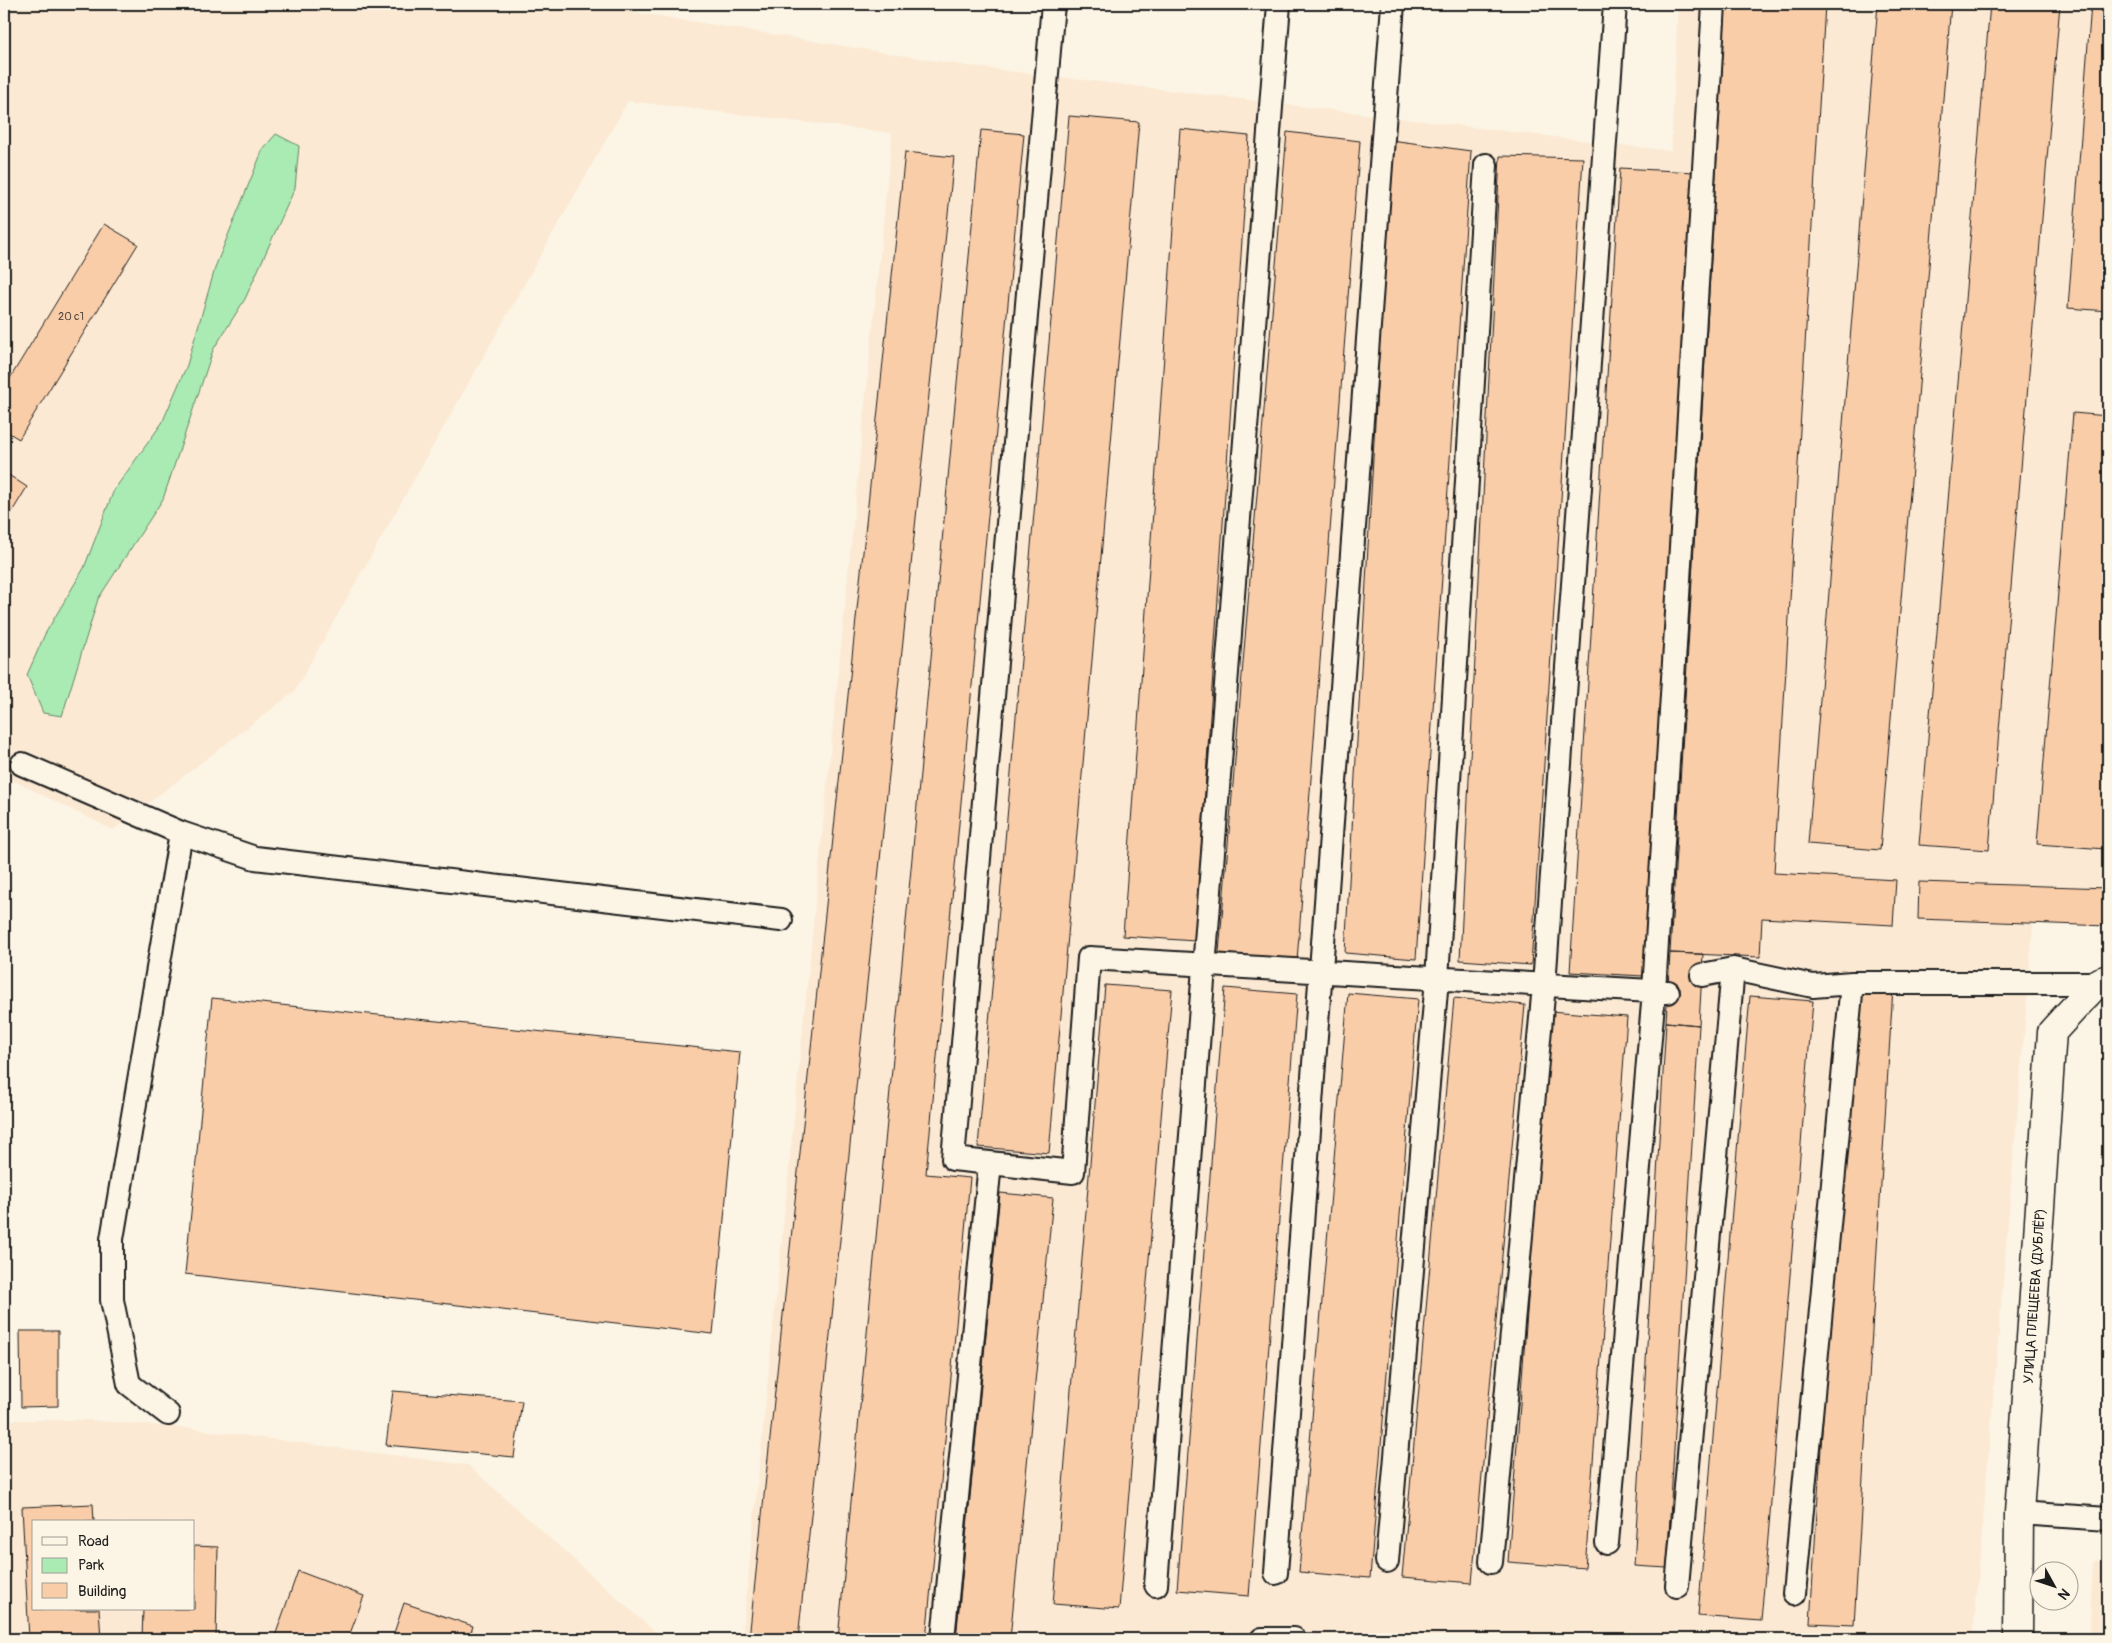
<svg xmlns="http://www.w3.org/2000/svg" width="2112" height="1643" viewBox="0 0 2112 1643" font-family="Pangolin,sans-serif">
<rect width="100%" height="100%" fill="#fcf5e5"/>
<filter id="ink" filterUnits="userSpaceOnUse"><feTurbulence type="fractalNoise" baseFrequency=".02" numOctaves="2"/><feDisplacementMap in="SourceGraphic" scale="10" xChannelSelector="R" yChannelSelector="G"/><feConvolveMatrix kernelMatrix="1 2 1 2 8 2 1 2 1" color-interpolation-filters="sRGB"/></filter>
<g filter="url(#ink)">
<path fill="#fbe9d3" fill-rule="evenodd" d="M4 4H584L968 66 1671 151 1678 4H2108V902L2035 904 1973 1639H742L892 133 628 101 294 692 113 830 4 776Z
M4 1420H87L188 1428 468 1465 663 1639H4ZM34 1522H194V1609H34Z
M2093 1561 2108 1562V1639H2089Z"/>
<path fill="#aaebb4" stroke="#638468" d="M276 134 299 146 295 188 245 299 213 350 163 499 98 599 62 716 43 713 27 675 45 634 84 568 114 490 162 423 187 365 216 265 263 149Z"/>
<path fill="#facda9" stroke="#1c1c1c" d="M1726 4H1825L1774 873 1896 880 1893 925 1762 918 1760 957 1670 953Z
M1878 4H1951L1880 850 1808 844Z
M1990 4H2060L1989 850 1919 845Z
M2091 4H2108V311L2068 308Z
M1069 116 1139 122 1049 1153 978 1147Z
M1180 129 1249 136 1195 941 1123 936Z
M981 130 1024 134 926 1174 970 1178 926 1639H838Z
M1287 132 1360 141 1297 961 1219 953Z
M1391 140 1471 151 1416 959 1345 953Z
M905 152 954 157 798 1639H749Z
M1500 156 1583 158 1531 965 1460 960Z
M1620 168 1694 172 1644 976 1570 972Z
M104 224 138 244 19 439 4 430V388Z
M2073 413 2108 416V827L2106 849 2037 844Z
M4 472 27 487 4 525Z
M1919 882 2108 888V926L1918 919Z
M1670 953 1703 954 1699 1025 1666 1022Z
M1105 985 1172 990 1119 1609 1053 1604Z
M1850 985 1893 988 1854 1625 1810 1623Z
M1225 988 1297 994 1249 1596 1177 1590Z
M1348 993 1418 999 1370 1578 1299 1572Z
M1750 996 1813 1001 1761 1621 1698 1616Z
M212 998 740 1052 713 1334 185 1274Z
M1454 998 1525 1005 1472 1583 1402 1577Z
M1550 1011 1627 1017 1585 1568 1508 1562Z
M1666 1022 1699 1025 1667 1568 1634 1566Z
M1000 1193 1053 1198 1010 1639H956Z
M20 1331H58V1406L21 1407Z
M393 1391 522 1401 514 1457 386 1445Z
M93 1504 94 1522H34V1609H99L101 1639H29L22 1507Z
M194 1546 218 1547 216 1639H142L143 1609H194Z
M298 1571 364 1596 348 1639H274Z
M404 1603 473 1626 469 1639H392Z"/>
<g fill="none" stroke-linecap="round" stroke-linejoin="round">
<g stroke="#1c1c1c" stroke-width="26">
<path id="lane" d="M1053 4 953 1159 1073 1172 1089 958 1668 992
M22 764 181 833 112 1239V1300L129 1384 168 1414
M181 833 255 858 781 920
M1702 975 1733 969 1813 986 1852 983H2097
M2019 1513 2108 1519
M1607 1543 1654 991 1714 4
M1387 1561 1437 979 1486 165
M1491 1562 1544 985 1615 4
M1276 1573 1393 4
M1156 1585 1279 4
M1677 1586 1733 969
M1794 1594 1852 983
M943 1639 990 1163
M1262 1639H1294"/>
</g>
<g stroke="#1c1c1c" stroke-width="31">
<path id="street" d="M2018 1639 2019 1513 2052 1032 2097 983 2108 979"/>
</g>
<use href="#lane" stroke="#fcf5e5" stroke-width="22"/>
<use href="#street" stroke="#fcf5e5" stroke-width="28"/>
</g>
</g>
<g text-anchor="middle" stroke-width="4.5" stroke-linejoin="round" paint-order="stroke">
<g font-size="11" fill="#54483f">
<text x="71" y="320">20 с1</text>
</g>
<g font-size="14" fill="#1c1c1c" stroke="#fcf5e5">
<text transform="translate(2034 1296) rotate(-86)" y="5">УЛИЦА ПЛЕЩЕЕВА (ДУБЛЁР)</text>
</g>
</g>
<rect width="2112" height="1643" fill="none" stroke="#fcf5e5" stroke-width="20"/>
<rect x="10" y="10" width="2092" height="1623" fill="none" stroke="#1c1c1c" stroke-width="2" filter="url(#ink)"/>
<rect x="32" y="1520" width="162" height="90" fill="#fcf5e5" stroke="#a29e95"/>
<rect x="42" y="1537" width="25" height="8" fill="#fcf5e5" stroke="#a29e95"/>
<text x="78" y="1546" font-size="15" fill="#1c1c1c">Road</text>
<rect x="42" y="1558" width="25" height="15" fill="#aaebb4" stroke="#a29e95"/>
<text x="78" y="1570" font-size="15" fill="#1c1c1c">Park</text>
<rect x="42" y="1583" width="25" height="15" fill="#facda9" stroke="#a29e95"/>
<text x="78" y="1596" font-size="15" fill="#1c1c1c">Building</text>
<g transform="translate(2054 1586) rotate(130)"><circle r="24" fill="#fcf5e5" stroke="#a29e95"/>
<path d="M0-4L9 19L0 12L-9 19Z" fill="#1c1c1c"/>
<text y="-8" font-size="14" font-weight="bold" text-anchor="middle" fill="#1c1c1c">N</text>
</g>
</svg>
